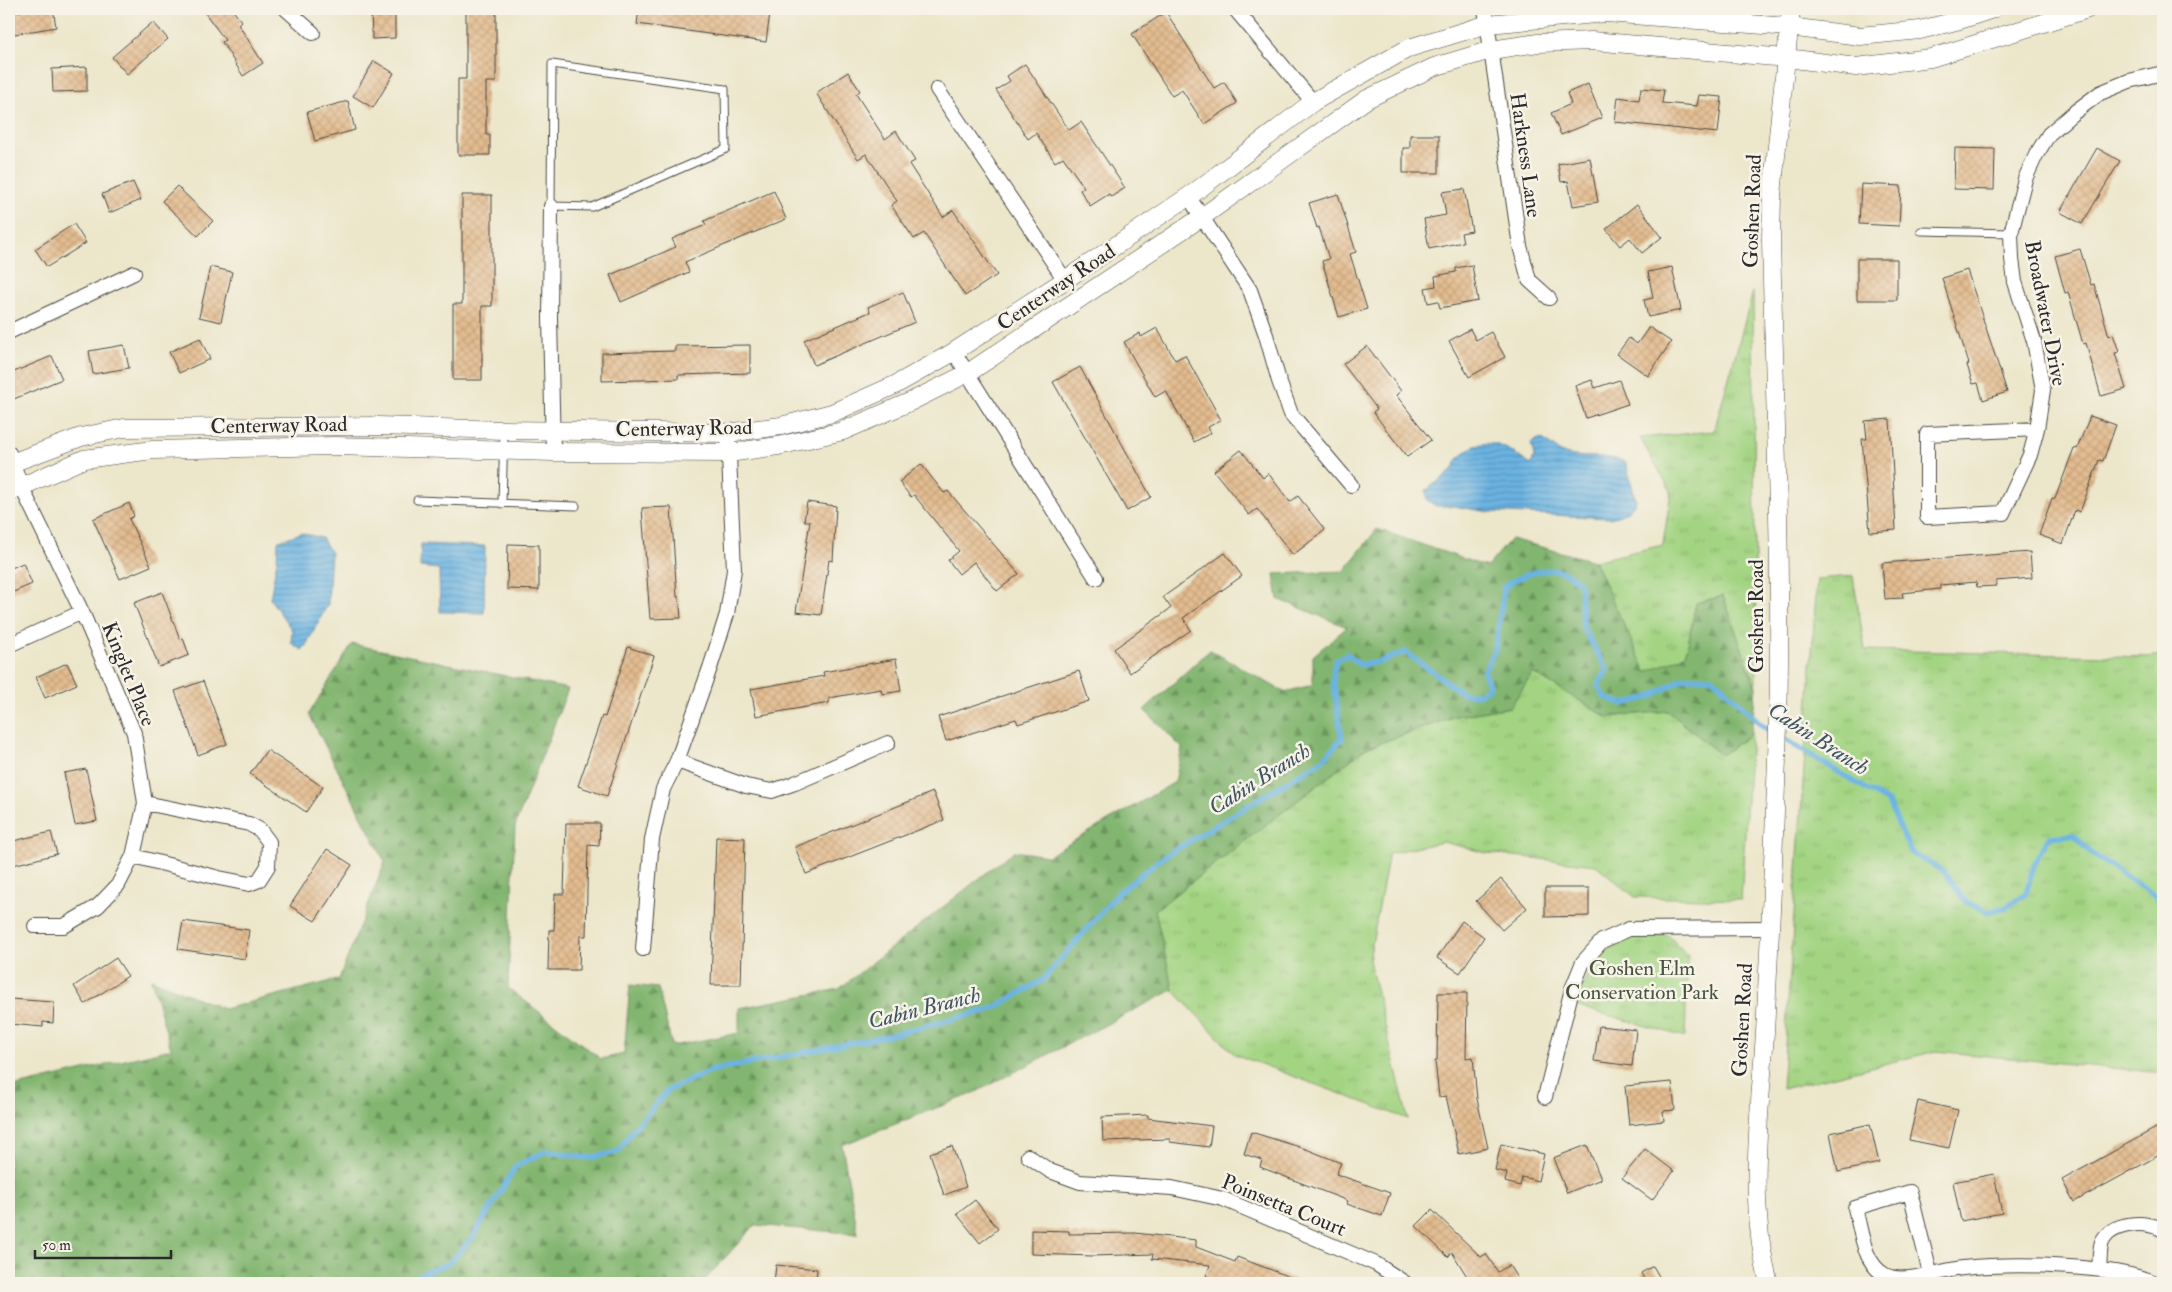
<svg xmlns="http://www.w3.org/2000/svg" width="2172" height="1292" viewBox="0 0 2172 1292" font-family="'IM FELL Double Pica',serif">
<defs>
<pattern id="grass-tufts" width="24" height="20" patternUnits="userSpaceOnUse" patternTransform="scale(1.25)"><rect width="24" height="20" fill="#a3d482"/><path d="M3 7l-1-3M5 7V3M7 7l1-3M15 17l-1-3M17 17v-4M19 17l1-3" fill="none" stroke="#8cb670"/></pattern>
<pattern id="forest-firs" width="22" height="20" patternUnits="userSpaceOnUse" patternTransform="scale(1.25)"><rect width="22" height="20" fill="#82b670"/><path d="M5 1l3.5 6h-7zM16 11l3.5 6h-7z" fill="#6b945c"/></pattern>
<pattern id="water-rules" width="6" height="5" patternUnits="userSpaceOnUse" patternTransform="scale(1.25)"><rect width="6" height="5" fill="#6ab3e2"/><path d="M0 2.5h6" fill="none" stroke="#5792b7"/></pattern>
<pattern id="building-cross-hatch" width="8" height="8" patternUnits="userSpaceOnUse" patternTransform="scale(1.25)"><rect width="8" height="8" fill="#e3bc90"/><path d="M0 0l8 8M0 8l8-8" fill="none" stroke="#c3a27c"/></pattern>
</defs>
<rect width="100%" height="100%" fill="#f7f3e8"/>
<filter id="ink" filterUnits="userSpaceOnUse"><feTurbulence type="fractalNoise" baseFrequency=".02" numOctaves="2"/><feDisplacementMap in="SourceGraphic" scale="10" xChannelSelector="R" yChannelSelector="G"/><feConvolveMatrix kernelMatrix="1 2 1 2 8 2 1 2 1" color-interpolation-filters="sRGB"/></filter>
<filter id="wash" filterUnits="userSpaceOnUse"><feTurbulence type="fractalNoise" baseFrequency=".0096" numOctaves="4" result="noise"/><feDisplacementMap in="SourceGraphic" scale="20" xChannelSelector="R" yChannelSelector="G"/><feGaussianBlur stdDeviation="1.12" result="paint"/><feColorMatrix in="noise" values="0 0 0 0 0 0 0 0 0 0 0 0 0 0 0 0 0 1.4 0 .05"/><feComposite in="paint" operator="in"/></filter>
<g filter="url(#wash)">
<rect width="100%" height="100%" fill="#ece6ca"/>
<path fill="url(#grass-tufts)" stroke="#678056" d="M1753 292 1756 688 1723 596 1696 603 1686 655 1646 673 1594 561 1663 545 1671 491 1640 438 1714 431Z
M1853 576 1865 650 2147 657 2163 655V1073L1936 1051 1782 1089 1817 579Z
M1533 673 1607 717 1668 711 1721 755 1751 734 1741 900 1635 897 1596 865 1487 853 1443 842 1389 853 1369 960 1408 1119 1234 1054 1173 990 1155 910 1366 748 1456 716 1510 707Z
M1641 935H1668L1688 956 1685 1037 1576 1006C1587 967 1599 944 1641 935Z"/>
<path fill="url(#forest-firs)" stroke="#56704e" d="M1377 529 1487 567 1511 539 1594 561 1646 672 1686 655 1696 603 1723 596 1756 688 1751 734 1721 755 1668 711 1607 717 1533 673 1510 707 1456 716 1366 748 1155 910 1173 990 972 1094 842 1145 858 1234 755 1225 702 1283H9V1088L171 1049 151 979 224 1009 339 979 385 862 309 714 352 644 568 689 515 826 508 988 601 1059 624 1054 630 985 658 988 672 1046 739 1033V1008L839 989 1014 851 1048 856 1175 782 1182 748 1144 710 1210 650 1284 692 1313 685V656L1347 627 1278 599 1274 574 1344 571Z"/>
<path fill="url(#water-rules)" stroke="#4a6f86" d="M1541 438C1549 443 1559 453 1568 455 1586 459 1610 453 1626 463L1636 501C1630 512 1622 515 1610 518L1490 512 1453 506H1436L1427 500 1426 490C1434 484 1444 478 1451 471 1455 466 1457 459 1462 455 1488 431 1508 449 1531 465L1534 456 1531 443Z
M301 533 322 538 331 553 328 604 305 647 302 650 291 643 292 630 270 599 277 560 278 541Z
M421 544 485 546 484 613 440 612 439 569 420 567Z"/>
<g fill="none" stroke-linecap="round" stroke-linejoin="round">
<path stroke="#6ab3e2" stroke-width="5.5" d="M415 1283 419 1275 449 1263 473 1237 516 1166 546 1151 588 1158 618 1152 633 1130 668 1090 710 1071 887 1036 992 1009 1043 980 1118 893 1162 858 1323 760 1342 738 1333 681 1335 661 1347 654 1360 665 1380 662 1405 652 1462 693 1478 695 1490 687 1484 672 1495 650 1504 587C1520 575 1544 566 1564 572 1570 574 1576 581 1580 584L1583 628 1607 670 1598 685 1604 697 1623 704 1650 697 1684 678 1712 677 1764 727 1888 802 1911 852 1944 872 1965 901 1988 912 2007 907 2026 893 2035 862 2049 837 2073 835 2092 854 2157 897 2163 912"/>
</g>
<g id="blocks">
<path fill="url(#building-cross-hatch)" d="M31 9H53L56 27 9 35V13Z
M202 9H232L241 21 238 24 263 63 243 76 222 42 225 40Z
M371 9H395V38L372 39Z
M466 9H496V82H486V135H490V155H458V79H466Z
M639 9H735L770 13 766 42 637 24Z
M1166 12 1214 88 1224 82 1237 103 1204 124 1182 90 1172 96 1132 34Z
M153 22 168 39 127 74 112 57Z
M374 61 394 73 373 108 353 96Z
M1025 64 1069 130 1081 122 1125 188 1111 197 1109 194 1090 206 1080 190 1084 187 1063 157 1055 162 1036 133 1028 139 996 90 1010 81 1007 76Z
M87 67V91L53 92 52 69Z
M848 72 860 91 856 94 885 139 896 131 915 161 909 164 943 217 953 210 997 275 965 296 924 233 914 239 891 205 897 201 866 154 858 159 816 93Z
M1588 84 1602 118 1561 135 1551 113 1571 104 1567 93Z
M1641 88 1664 90 1662 103 1697 106 1699 95 1722 97 1718 133 1615 122 1618 97 1639 100Z
M348 101 355 130 315 141 307 112Z
M1410 135H1439V173H1403V148H1410Z
M1955 148 1995 149 1994 190 1954 189Z
M2097 148 2120 161 2082 224 2060 212Z
M1590 158 1598 202 1573 206 1568 181 1561 182 1558 164Z
M133 182 141 200 109 213 102 194Z
M1861 184 1901 186 1899 226 1859 224Z
M177 186 213 221 198 236 162 201Z
M1464 189 1472 231 1461 233 1463 242 1429 249 1424 219 1446 215 1442 192Z
M774 191 786 219 685 262 689 272 621 302 610 275 676 247 672 239 706 225 704 221Z
M1338 194 1356 252 1350 254 1367 309 1339 317 1322 261 1329 259 1319 227 1317 228 1309 203Z
M462 195H492V306H482V380H453V304H462Z
M1637 204 1662 237 1642 253 1630 238 1620 246 1606 229Z
M74 224 86 243 47 267 35 249Z
M2080 249 2091 285 2094 284 2109 336 2113 334 2119 352 2115 353 2126 389 2101 396 2086 343 2083 344 2068 292 2065 293 2055 256Z
M1857 259H1897V300H1857Z
M1472 265 1478 301 1440 308 1438 301 1428 303 1425 288 1436 286 1435 276 1456 272V268Z
M210 267 232 272 221 322 199 317Z
M1672 267 1681 310 1648 317 1644 300 1653 298 1648 272Z
M1967 270 2007 392 1983 400 1978 383 1973 384 1967 365 1969 364 1942 278Z
M903 292 915 322 814 365 804 340 870 312 868 307Z
M1649 327 1671 342 1648 376 1617 354 1629 338 1637 344Z
M1157 328 1175 360 1185 355 1221 420 1208 427 1211 433 1194 442 1166 391 1155 397 1124 342 1140 333 1141 337Z
M1470 329 1476 340 1491 332 1505 357 1469 377 1449 341Z
M200 338 210 359 179 373 169 352Z
M124 345 129 368 93 374 89 351Z
M750 345V373L678 375V379L602 381V353L675 351V346Z
M1367 346 1401 391 1396 395 1431 440 1407 457 1373 412 1377 409 1343 364Z
M52 356 62 379 9 401V374Z
M1080 367 1151 497 1127 511 1053 382Z
M1592 380 1595 388 1619 380 1628 404 1586 418 1575 386Z
M2090 416 2116 425 2103 461 2099 460 2080 512 2075 510 2063 544 2039 535 2052 498 2055 499 2074 448 2077 449Z
M1890 419 1896 530 1870 532 1862 439H1867L1865 421Z
M1241 450 1263 478 1268 473 1290 502 1298 496 1325 530 1293 555 1257 509 1249 515 1214 471Z
M921 464 944 493 948 491 1019 574 997 591 974 562 959 574 948 560 959 551 914 495 911 497 899 482Z
M807 502 836 506 833 561 829 560 821 615 796 612 810 521H804Z
M129 503 134 516 129 519 151 566 120 579 93 519Z
M671 507 677 597H679L681 618 650 619 642 508Z
M508 544 539 545V590L507 589Z
M2030 552 2032 578 1996 581V586L1977 587 1976 582 1940 585V589L1902 593 1903 598 1885 599 1882 563Z
M1225 553 1242 576 1183 618 1191 630 1130 673 1114 649 1171 608 1163 597Z
M23 563 32 584 9 594V569Z
M162 592 180 639 183 638 189 655 159 667 134 603Z
M628 647 654 656 607 796 578 786 602 716 605 717Z
M896 659 901 691 882 694 881 689 829 698V703L756 716 751 689 824 676 823 672Z
M67 663 77 684 45 698 36 677Z
M1079 671 1089 701 1018 724 1016 719 946 741 938 717Z
M203 681 227 744 198 755 175 691Z
M267 750 323 787 306 812 250 774Z
M86 769 97 821 75 825 64 773Z
M933 792 944 820 806 874 795 847Z
M566 823H600L599 846 588 845 586 936H580L579 970H548L549 930H554L555 894H564Z
M51 832 57 854 9 866V842Z
M716 837 745 838 741 985H711Z
M327 849 352 865 315 921 290 906Z
M1501 879 1527 908 1502 930 1476 901Z
M1545 888H1589V916L1545 917Z
M183 921 249 930 245 959 178 949Z
M1462 921 1484 937 1460 973 1437 958Z
M116 958 128 976 85 1004 74 986Z
M1438 993H1467L1466 1058 1473 1057 1477 1099 1488 1148 1459 1154 1446 1096 1439 1097 1435 1061H1437Z
M10 999 54 1002 53 1023 43 1022V1027L9 1024Z
M1599 1026 1636 1030 1632 1066 1594 1061Z
M1672 1082 1675 1110 1663 1111 1664 1121 1629 1125 1625 1086Z
M1918 1101 1958 1110 1949 1148 1909 1140Z
M1148 1115V1118L1212 1126 1209 1147 1170 1142V1139L1103 1141 1102 1117Z
M1870 1124 1879 1163 1838 1172 1830 1133Z
M2163 1124V1153L2074 1202 2062 1180Z
M1251 1132 1306 1149 1341 1163 1336 1174 1390 1193 1382 1216 1347 1204 1348 1201 1260 1167 1262 1160 1244 1154Z
M1501 1144 1544 1154 1538 1181 1522 1177 1520 1186 1505 1182 1507 1173 1495 1170Z
M1587 1145 1601 1179 1567 1193 1553 1158Z
M952 1146 966 1187 944 1195 930 1153Z
M1645 1149 1674 1171 1652 1200 1622 1178Z
M1994 1174 2002 1213 1961 1221 1953 1182Z
M975 1200 998 1229 980 1243 957 1214Z
M1432 1210 1481 1257 1486 1254 1498 1272 1509 1265 1520 1283H1471L1452 1252 1448 1257 1416 1226Z
M1031 1230 1069 1231V1234L1135 1233 1196 1240V1247L1235 1262 1237 1257 1301 1281V1283H1226L1206 1276 1210 1265 1152 1259 1153 1254 1093 1256 1031 1254Z
M776 1265 817 1269 816 1283H774Z
M1653 1266 1663 1283H1646L1641 1273Z"/>
</g>
</g>
<g filter="url(#ink)">
<use href="#blocks" fill-opacity="0" stroke="#484743" stroke-width="1"/>
<g fill="none" stroke-linecap="round" stroke-linejoin="round">
<g stroke="#484743" stroke-width="9">
<path id="service" d="M552 64 725 89 726 149 592 207 551 206Z
M1921 231 2011 233
M417 500 576 506
M502 504 504 431"/>
</g>
<g stroke="#484743" stroke-width="16">
<path id="minor" d="M286 9 313 33
M1235 9 1313 102
M1485 9 1520 246 1529 280 1549 298
M937 89 1065 280
M1188 196 1250 290 1266 335 1279 381 1291 414 1351 485
M551 206 550 318 553 452
M9 332 134 273
M954 352 1096 578
M2037 429 1927 434V517L2003 513 2030 455 2037 429 2043 390 2034 341 2015 282 2012 259 2011 233 2025 179 2036 155 2049 134 2072 114 2100 93 2129 81 2163 73
M9 453 21 486 82 612 134 733 145 803 133 856 118 885 98 906 64 926H35
M9 645 82 612
M677 761 746 786 772 791 795 783 888 743
M133 856 219 878 249 884 259 880 268 866 269 842 260 830 249 824 145 803
M643 949 652 839 663 789 677 761 711 665 727 614 734 570 728 433
M1545 1097 1572 989 1583 962 1602 941 1629 929 1769 928
M1028 1156 1050 1171 1080 1182 1172 1188 1223 1199 1376 1264 1405 1283
M2099 1270C2100 1262 2099 1250 2102 1242 2111 1222 2147 1220 2163 1230
M1930 1273 1910 1192 1855 1208C1861 1229 1863 1263 1885 1275 1903 1285 1942 1270 1963 1268 2012 1263 2111 1264 2156 1283"/>
</g>
<g stroke="#484743" stroke-width="19">
<path id="tertiary" d="M9 464 81 437 124 428 379 426 504 430 728 433 781 426 832 413 895 385 952 353 1065 280 1195 192 1313 102 1409 48 1488 24 1606 13 1789 27 1860 36 1920 30 1960 20 1993 9
M9 492 84 459 153 450 335 446 553 452 729 453 778 446 843 431 912 401 968 373 1202 217 1367 99 1434 67 1491 50 1538 43 1592 41 1787 58 1856 67 1931 58 2088 9
M1769 1283C1747 1202 1760 1115 1765 1032 1770 941 1774 850 1777 759 1783 586 1775 412 1771 239L1772 195 1791 9"/>
</g>
<use href="#service" stroke="#fff" stroke-width="7"/>
<use href="#minor" stroke="#fff" stroke-width="14"/>
<use href="#tertiary" stroke="#fff" stroke-width="18"/>
</g>
</g>
<g text-anchor="middle" stroke-width="5" stroke-linejoin="round" paint-order="stroke">
<g font-size="21" fill="#2b2b2b" stroke="#f7f3e8">
<text transform="translate(1526 155) rotate(82)" y="7">Harkness Lane</text>
<text transform="translate(1752 211) rotate(-88)" y="7">Goshen Road</text>
<text transform="translate(1056 287) rotate(-34)" y="7">Centerway Road</text>
<text transform="translate(2046 313) rotate(79)" y="7">Broadwater Drive</text>
<text transform="translate(279 425) rotate(-1)" y="7">Centerway Road</text>
<text transform="translate(684 428) rotate(-1)" y="7">Centerway Road</text>
<text transform="translate(1756 616) rotate(-90)" y="7">Goshen Road</text>
<text transform="translate(129 674) rotate(68)" y="7">Kinglet Place</text>
<text transform="translate(1742 1020) rotate(-87)" y="7">Goshen Road</text>
<text transform="translate(1284 1205) rotate(22)" y="7">Poinsetta Court</text>
</g>
<g font-size="21" fill="#495541" stroke="#f7f3e8">
<text x="1642" y="975">Goshen Elm<tspan x="1642" dy="24">Conservation Park</tspan></text>
</g>
<g font-size="22" font-style="italic" fill="#3e5462" stroke="#f7f3e8">
<text transform="translate(1819 738) rotate(33)" y="8">Cabin Branch</text>
<text transform="translate(1259 778) rotate(-32)" y="8">Cabin Branch</text>
<text transform="translate(924 1007) rotate(-14)" y="8">Cabin Branch</text>
</g>
</g>
<rect width="2172" height="1292" fill="none" stroke="#f7f3e8" stroke-width="30"/>
<path d="M35 1250v8h136v-8" fill="none" stroke="#2b2b2b" stroke-width="2.5"/>
<text x="42" y="1250" font-size="15" fill="#2b2b2b" stroke="#f7f3e8" stroke-width="4" paint-order="stroke">50 m</text>
</svg>
